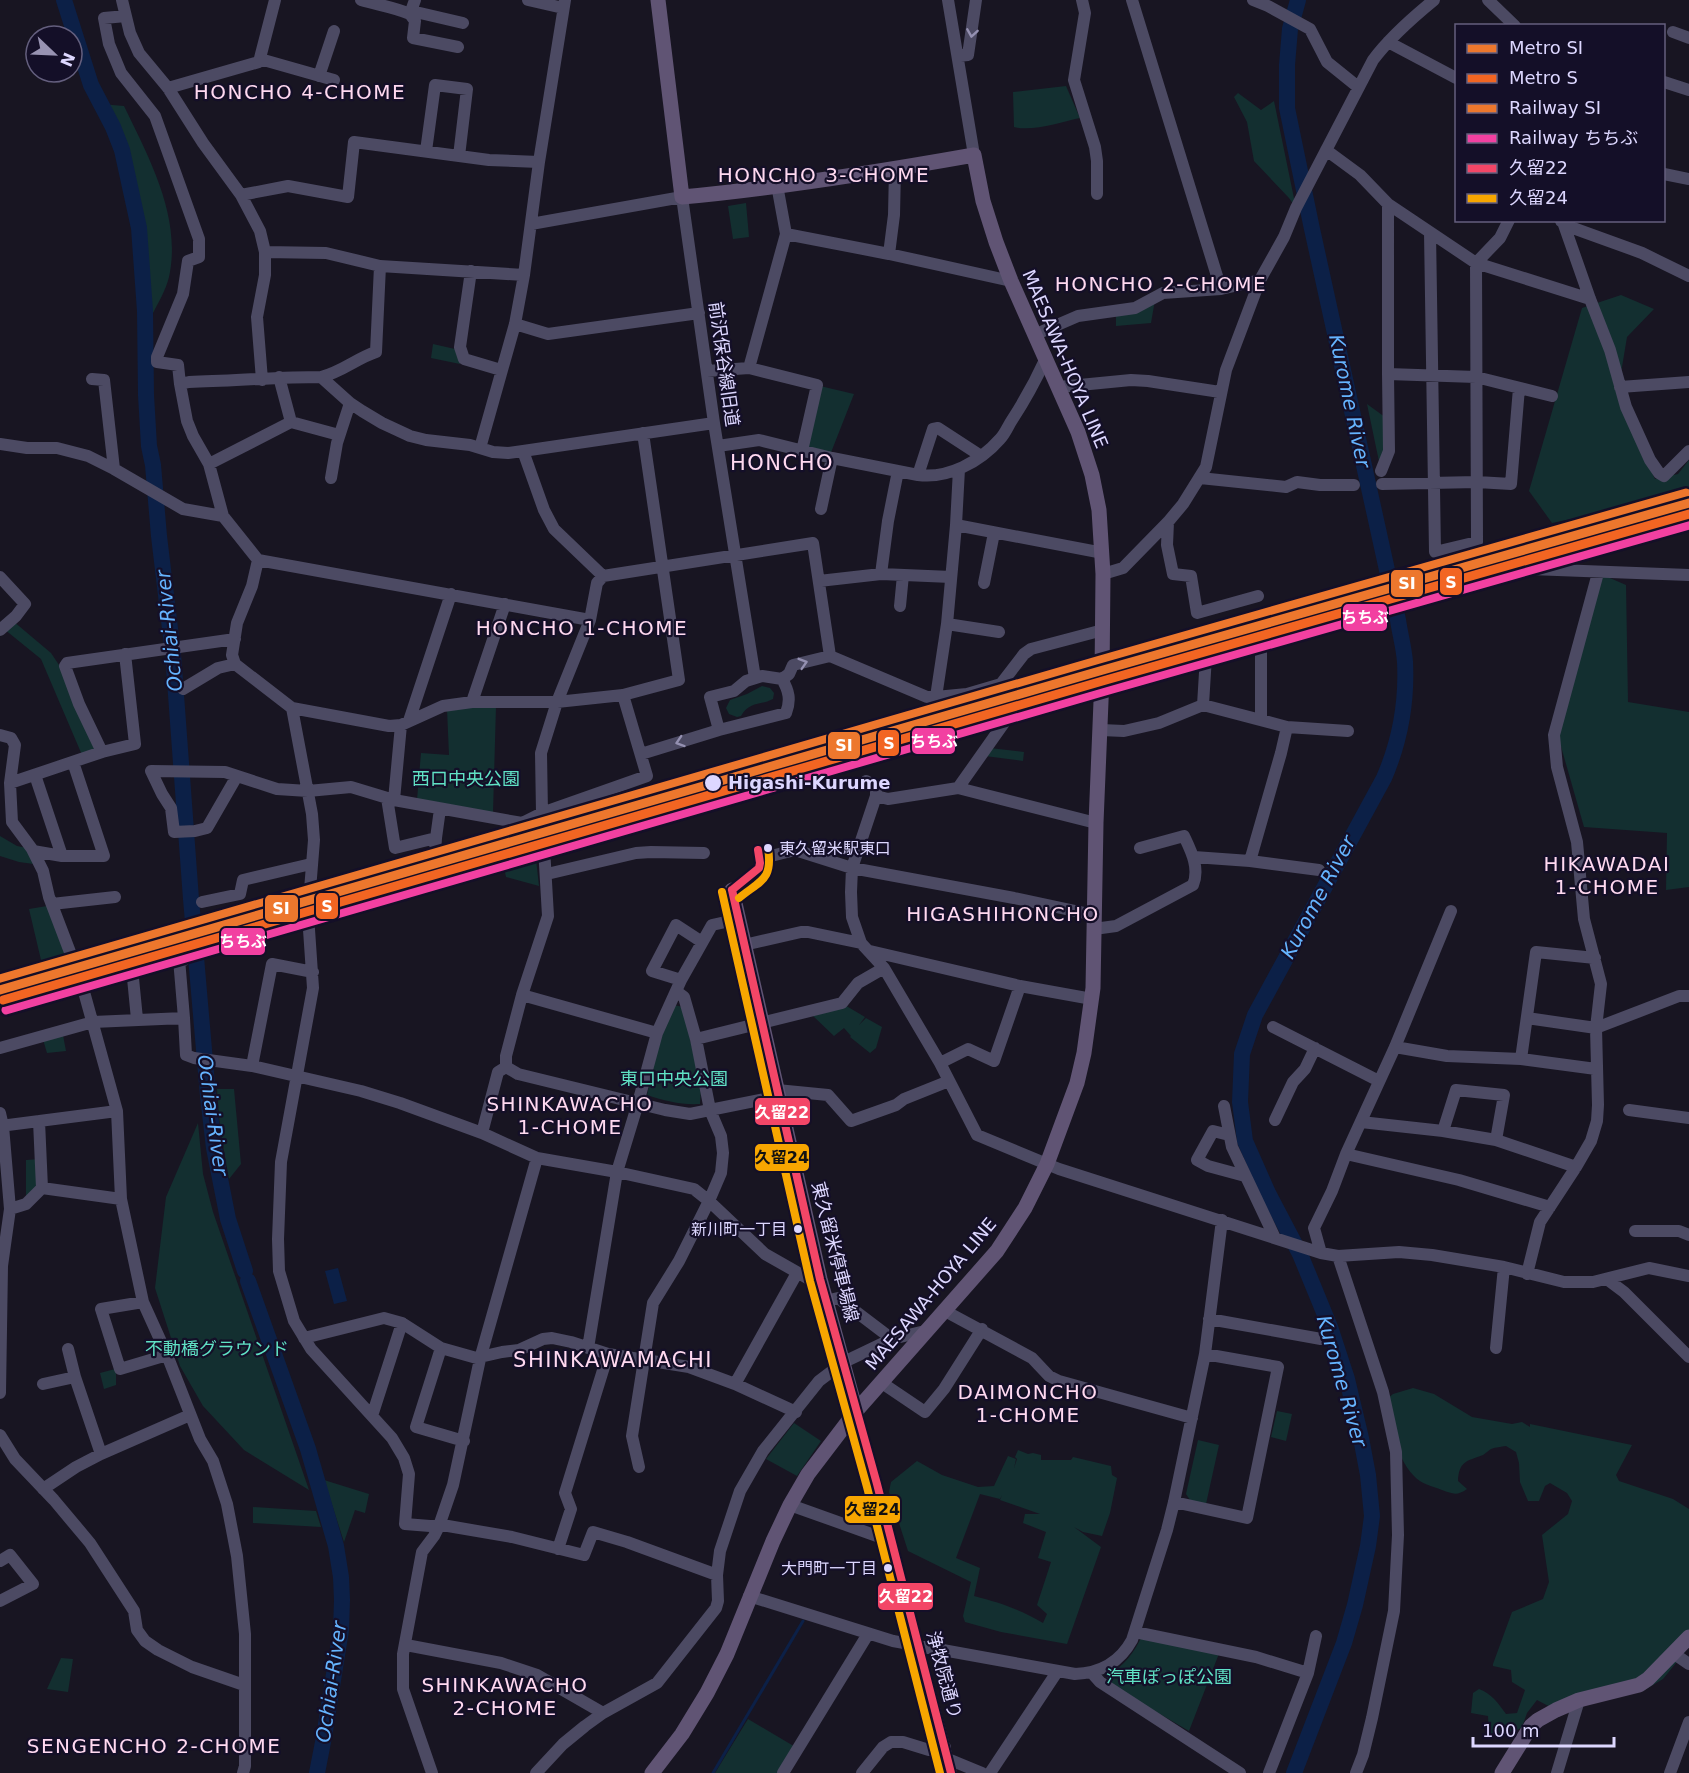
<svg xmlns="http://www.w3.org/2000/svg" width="1689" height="1773" viewBox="0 0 1689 1773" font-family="'DejaVu Sans','Noto Sans JP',sans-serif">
<rect width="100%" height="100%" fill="#181522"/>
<path fill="#132f30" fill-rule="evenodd" d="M1066 86 1080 118C1061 122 1032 132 1014 127L1013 92Z
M1238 93 1261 110 1274 101 1296 208 1289 198 1254 161 1247 122 1234 97Z
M101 104 124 106C149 158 182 217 169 277 166 290 158 303 152 315L145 316C143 286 143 256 139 227 133 184 121 142 101 104Z
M746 203 749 237 733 239 728 206Z
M1621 295 1654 309 1627 337 1618 391 1643 454 1655 479 1678 474 1689 460V490L1628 507 1552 523 1529 491 1582 308Z
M1155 300 1151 323 1116 326V313Z
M433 344 455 349 460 359V364L431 358Z
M820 386 854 394 830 455 805 449Z
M1367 404 1389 420 1381 471Z
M1603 575 1626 585 1628 702 1689 712V887L1666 890 1667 833 1584 827 1558 736Z
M13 621 51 653 59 665 98 748 82 755 41 659 4 629Z
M762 686 770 688 774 693 773 699C759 706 750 701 741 716L737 717 729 714 726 708 730 700 747 694Z
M496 706 493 813 417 800 421 753 449 755 447 709Z
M990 748 1024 752 1023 761 985 756Z
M0 836 17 846 32 849 41 865 19 862 0 856Z
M536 859 539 886 506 877 504 867Z
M53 905 76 968 45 977 29 909Z
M843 1004 865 1017 859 1025 866 1018 882 1027 876 1048 870 1053 850 1037 851 1036 844 1028 834 1036 812 1015Z
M674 1005 683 1007 701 1088 700 1104C681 1105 665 1101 647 1095L661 1033Z
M62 1030 66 1051 47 1053 42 1036Z
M217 1089H234L241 1164 229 1179 220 1129Z
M198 1123 203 1174 213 1212 309 1490 244 1450 203 1406 180 1366 155 1288 166 1197Z
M41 1159 42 1188 26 1204V1160Z
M119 1368 116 1373V1385L104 1389 100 1373Z
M1413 1388 1434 1394 1472 1417 1512 1424 1522 1422 1530 1427V1424L1632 1445 1616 1475 1619 1481 1673 1499 1689 1509V1647L1663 1679 1643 1691 1556 1710 1537 1700 1527 1713 1522 1727 1516 1731 1489 1734 1488 1716 1471 1713 1473 1693 1479 1689C1492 1694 1498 1703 1506 1714L1517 1713 1525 1690 1512 1682 1511 1670 1493 1666V1664L1512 1612 1543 1599 1549 1582 1542 1535 1568 1514 1572 1501 1567 1493 1550 1483 1545 1486 1539 1501H1528L1520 1482 1519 1463 1516 1452 1506 1446C1501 1447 1496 1447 1491 1449 1488 1451 1486 1453 1483 1455 1468 1461 1459 1460 1458 1481L1467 1489C1457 1496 1453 1494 1442 1490 1432 1486 1421 1484 1414 1476 1394 1455 1393 1425 1388 1398L1393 1394Z
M1277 1411 1292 1414 1286 1441 1271 1437Z
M794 1423 821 1441 797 1476 766 1459Z
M1198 1440 1219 1445 1206 1504 1190 1500 1186 1494Z
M1018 1450 1028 1454 1033 1453 1041 1455V1460H1071L1073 1457 1111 1466 1112 1475 1117 1478 1110 1513 1102 1536 1083 1532 1074 1527 1101 1547 1067 1644 1001 1632 965 1622 963 1616 971 1582 908 1551 889 1492 891 1482 917 1461 942 1475 978 1487 994 1486 1008 1456 1016 1459 1014 1468 1017 1459 1015 1457ZM980 1494 1000 1499 1002 1495 1000 1500 1040 1514H1025L1023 1523 1046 1532 1038 1558 1051 1562 1037 1605 1047 1614 1043 1623C1019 1609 1001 1603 974 1596L980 1568 956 1558Z
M324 1480 369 1494 365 1513 355 1510 344 1542Z
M253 1507 316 1511 321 1527 253 1523Z
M1143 1634 1220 1651 1189 1731 1107 1683V1676C1125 1665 1134 1653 1143 1634Z
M61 1658 73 1659 68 1692 47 1689Z
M748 1719 797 1748 782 1773H715Z"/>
<path fill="#0c2047" d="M338 1268 347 1301 334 1304 325 1271Z"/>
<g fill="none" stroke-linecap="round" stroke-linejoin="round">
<path stroke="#0c2047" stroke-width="3" d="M713 1773 803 1621"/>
<path stroke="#0c2047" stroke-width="16" d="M64 0 91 85 113 127 122 150 139 228 145 311 146 395 149 446 153 465 159 536 173 654 191 899 208 1096 214 1148 228 1219 245 1271
M248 1281 308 1449 336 1546 341 1577 342 1600 341 1630 324 1737 317 1773
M1294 1773 1344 1643 1355 1605 1368 1546 1372 1516 1368 1475 1361 1438 1347 1379 1330 1327 1300 1254 1268 1193 1245 1141 1240 1102 1242 1054 1255 1015 1384 778C1400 741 1407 702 1405 662 1404 648 1400 634 1398 620L1312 229 1287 108V65L1290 29 1298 0"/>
<path stroke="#4c4a63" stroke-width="12" d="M122 0 130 33 139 53 168 88 203 143 241 195 260 231 265 252V275L257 317 262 380
M361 0C378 5 394 7 410 14L415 0
M528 0 563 8
M948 0 974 155
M1082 0 1085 13 1074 80 1095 147 1097 161V194
M1132 0 1221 289
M1253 0 1268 6 1310 29 1327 62 1358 87
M1488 0 1515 26
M126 16 104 18 109 44 121 73 155 116 199 239V257L188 261 183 294 157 357V362L178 365 180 384
M1673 32 1689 38
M1388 42 1456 78
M458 47 413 38 415 21 410 14 420 13 463 23
M958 56 968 55 976 0
M260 59 334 80
M319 76 334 31
M1664 82 1689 90
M168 88 259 62 275 0
M1326 150 1360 175 1388 204 1476 263 1590 299
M426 151 435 85 467 89 459 156
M1664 174 1689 179
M241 195 288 186 348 197 354 142 489 160 539 162
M1561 221 1573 228 1642 253 1689 276
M1563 222 1590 299 1610 350 1626 407 1650 460 1659 473 1664 476 1689 451
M531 224 682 197 714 423 755 678
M1430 232 1435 552 1477 542 1476 263 1500 238 1509 220
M786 234 889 254 1011 281
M265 252 326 253 380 266 524 275
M889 254 894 215 895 169
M471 271 460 347 464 359 501 370
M515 324 548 334 699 313
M1034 335 1078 316 1135 308 1163 293 1221 289 1260 280
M749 368 786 234 777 185
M707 371 749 368 817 385 802 451
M1388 374 1476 377 1552 396
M279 377 291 422
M321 377C342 372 357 358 376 352L380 266
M92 379 104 380 114 469
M1059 387 1131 380 1148 381 1220 392
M1620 387 1689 382
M0 444 27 448H57L88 456 114 469 183 509 223 516
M718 446 759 440 832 458 918 475C948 479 980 462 1000 439 1005 434 1008 426 1012 420 1025 400 1036 380 1046 358
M480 448 515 324 524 275 539 162 565 0
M523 451 544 510 554 529 603 576
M209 464 291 422 339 435
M1381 471 1389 451 1388 374V204
M918 475 933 429 938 428 981 456
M331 478 337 443 350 403
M1200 478 1286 487 1297 482 1320 485H1354
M1382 484 1477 482 1511 484 1519 388
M821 509 832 458
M1168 522 1167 545 1173 574 1191 576 1197 613 1258 596
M956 525 1103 553
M258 560 252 586 237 623 232 655 235 664 292 708 389 726 401 725 443 706 472 702H557L623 695 679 680 643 433
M881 574 888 521 898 471
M1103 574 1123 568 1168 522 1183 504 1206 467 1226 370 1260 280 1284 237 1296 208 1373 60C1390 37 1412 18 1434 0
M0 577 25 604 16 616 0 630
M819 581 881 574 951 577
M984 583 994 533
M900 606 903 575
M590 620 258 560 223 516 209 464 193 436 187 421 180 384 189 382C233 381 277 377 321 377L350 403 362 411 382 423 410 436 426 440 470 445 493 452 508 453 523 451 714 423
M947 624 999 632
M762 676 782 679C789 691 791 700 786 713L719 730 710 697 734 691 746 681Z
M782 679 789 674 793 665 830 656 927 697H936L967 694 1001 684 1024 654 1031 649 1103 630
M183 689 218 668 235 664
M936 697 947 624 956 525 959 469
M472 702 505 604
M1203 705 1206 656
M292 708 312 814 314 840 310 890
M1261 720V642
M409 721 451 594
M401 725 394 800 522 823 542 813 647 776 623 695
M1101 730 1124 731 1159 723 1203 705 1287 727 1348 731
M0 735 11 738 15 745 10 783 12 822 32 849 43 871 49 897 81 981 117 1111 121 1199 143 1302 167 1355 200 1439 213 1461 227 1504 237 1556 245 1634V1766L243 1773
M102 752 79 704 65 666 67 663 235 639
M641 754 719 730
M35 775 62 856
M237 776 207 828 195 831 174 832 171 808 162 794 151 771 225 772 277 789 308 791 351 787 394 800
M866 781 876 787V796L852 868 851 892 852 917 861 943 884 968 940 1063 977 1135 1059 1169 1321 1253 1338 1256 1399 1252 1432 1255 1504 1267 1564 1282H1593L1649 1268 1689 1276
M10 783 102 752 135 744 125 654
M958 788 1011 713 1102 685 1531 569 1689 575
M876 796 888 799 958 788 1096 823
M387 798 395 848 436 838 440 809
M33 851 62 856H104L73 762
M435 854 436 838
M771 856 795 850 852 868 1014 898 1094 915
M1194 857 1250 861 1319 870
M1250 861 1281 753 1287 727
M547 874 636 853 651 852 704 853
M202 902 240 894 243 880 311 864
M52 904 115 897
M308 915 313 988 281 1162 278 1239 279 1271 294 1321 311 1349 392 1438 404 1458 409 1474 405 1524 430 1526H448L512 1537 584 1555 593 1532 627 1542 717 1575
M1094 929 1116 926 1193 885C1200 868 1191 851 1184 836L1140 848
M744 945 801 932H808L861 943
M870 951 1020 986 1092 999
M179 959 184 1018
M132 968 137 1019
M681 980 652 971 676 925 702 942
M81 981 168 957 184 960
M522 995 657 1033
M1527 1018 1596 1028 1679 996H1689
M1273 1027 1379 1081
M696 1039 842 1003 858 983 884 968
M1395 1047 1447 1056 1521 1059 1596 1069
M0 1048 93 1022 184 1018 186 1055 194 1058 252 1066 361 1091 400 1103 482 1133 537 1158 617 1172 694 1189 709 1201 765 1254 809 1279H820
M1521 1059 1536 952 1595 958
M940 1063 968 1049 994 1061 1020 986
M252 1066 272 964 313 972
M777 1090 828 1095 851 1121 896 1105 904 1099 949 1081
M779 1096 690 1114 665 1110 518 1074 506 1067V1056L522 995 548 916 542 813 541 753 557 702 590 620 597 583 603 576 813 543 830 656
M1224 1106 1232 1147 1275 1238
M1629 1110 1689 1118
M0 1113 3 1126 10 1209 2 1266 0 1393
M1275 1120 1293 1082 1305 1069 1315 1048
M39 1121 42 1188
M1361 1122 1443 1131 1496 1140 1576 1167
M0 1126 117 1111
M1443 1131 1456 1090 1504 1095 1496 1140
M482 1133 498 1072 506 1067
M1229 1135 1213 1131 1197 1160 1208 1166 1245 1176
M1346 1154 1459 1180 1550 1207
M10 1209 26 1204 42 1188 121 1199
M1635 1231H1679L1689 1235
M1321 1253 1314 1228 1332 1191 1346 1154 1395 1047 1451 911
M1338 1256 1383 1392 1396 1452 1398 1535 1394 1611 1372 1718 1363 1755 1356 1773
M1527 1274 1540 1222 1576 1167 1591 1141 1597 1121 1598 1105 1596 1028 1601 984 1584 919 1577 842 1557 767 1554 735 1598 573
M1608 1280 1624 1292 1689 1357
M825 1301 838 1298 892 1339
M143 1302 101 1309 120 1369 167 1355
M945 1311 1032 1358 1049 1376 1059 1381 1192 1418
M1209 1319 1321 1339
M304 1338 384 1318 402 1323 441 1348 480 1359
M441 1348 416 1427 464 1441
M588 1348 617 1172 638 1103 657 1033 681 980 712 925 739 919
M1496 1348 1504 1267
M68 1349 75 1377 101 1454
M480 1357 502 1352 519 1350 543 1339 552 1338 571 1342 608 1354 689 1367 735 1384 796 1412
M882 1383 925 1412 944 1389 982 1329
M43 1384 75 1377
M735 1384 797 1273
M856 1411 951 1773
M372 1416 402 1323
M0 1435 15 1459 54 1500 90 1543 134 1611 137 1630 145 1641 158 1650 192 1667 244 1685
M639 1467 632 1436 653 1303 679 1261 709 1201 721 1173 723 1153 721 1136 710 1110 696 1039 684 997 676 991
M43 1489 76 1467 101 1454 190 1415
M1174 1502 1247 1518 1278 1367 1205 1354
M790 1505 891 1541
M558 1549 571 1509 565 1493 608 1354
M0 1561 10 1555 33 1584 0 1601
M749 1596 893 1641 1075 1674C1100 1673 1120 1662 1132 1640L1167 1530 1174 1502 1205 1354 1222 1220
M1135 1632 1256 1657 1308 1673
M406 1645 501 1663 537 1675 603 1713
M1673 1653 1689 1664
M1092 1673 1100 1682 1240 1773
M948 1759 982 1773
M432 1773 403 1689V1654L422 1552 434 1536 439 1526 453 1485 480 1359 537 1158
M536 1773 563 1744 585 1726 603 1713 657 1683 716 1608 718 1601 717 1575 720 1551 740 1491 763 1451 819 1381 844 1362 892 1339 929 1330
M783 1773 868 1634
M862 1773 883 1747 891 1742H903L929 1750 945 1747
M990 1773 1057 1672
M1269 1773 1308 1673 1316 1636
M1557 1773 1579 1700
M1670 1773 1689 1722"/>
<path stroke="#605474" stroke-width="15" d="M732 890 820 1279 856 1411
M652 1773 682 1734 707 1693 727 1654 773 1541 790 1505 808 1474 856 1411 997 1251 1025 1208 1047 1164 1077 1083 1084 1053 1093 988 1096 823 1102 677 1103 574 1099 510 1092 475 1078 432 1011 281 996 242 983 201 974 155C878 172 780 188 682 197L658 0
M1502 1773 1531 1726 1538 1720 1556 1710 1579 1700 1639 1685 1648 1679 1689 1637"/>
<g stroke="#140f28" stroke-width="12">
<path id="bus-1" d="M732 890 820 1279 877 1484 951 1773
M732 890 759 868 760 863 758 850"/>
</g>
<g stroke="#140f28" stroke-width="12">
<path id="bus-2" d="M722 892 810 1281 867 1487 940 1773
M739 898C761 880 773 880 768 848"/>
</g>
<use href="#bus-1" stroke="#f34667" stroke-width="8"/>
<use href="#bus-2" stroke="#f7a600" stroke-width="8"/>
<g stroke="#140f28" stroke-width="14">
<path id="rail-1" d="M0 979 1100 660 1686 493"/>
</g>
<g stroke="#140f28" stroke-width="14">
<path id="rail-2" d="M6 1010 1109 690 1689 525"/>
</g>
<use href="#rail-1" stroke="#ed772d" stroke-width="9"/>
<use href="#rail-2" stroke="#f240a1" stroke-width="9"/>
<g stroke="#140f28" stroke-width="14">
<path id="metro-1" d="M0 990 1103 670 1689 503"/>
</g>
<g stroke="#140f28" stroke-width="14">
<path id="metro-2" d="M3 1000 1106 680 1689 514"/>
</g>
<use href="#metro-1" stroke="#ed772d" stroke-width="9"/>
<use href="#metro-2" stroke="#f26522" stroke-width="9"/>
</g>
<defs><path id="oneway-chevron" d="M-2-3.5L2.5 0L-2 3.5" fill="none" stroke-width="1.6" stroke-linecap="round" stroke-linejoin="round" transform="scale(1.5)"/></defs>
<g stroke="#9490b1">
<use href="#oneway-chevron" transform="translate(972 33) rotate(99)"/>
<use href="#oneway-chevron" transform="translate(803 663) rotate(-17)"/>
<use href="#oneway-chevron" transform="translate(680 742) rotate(162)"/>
</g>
<g fill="#ddd7ff" stroke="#140f28" stroke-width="2">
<circle cx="713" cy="783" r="9"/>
<circle cx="768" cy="848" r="5"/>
<circle cx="798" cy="1229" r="5"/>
<circle cx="888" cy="1568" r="5"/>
</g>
<g text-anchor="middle" stroke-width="4.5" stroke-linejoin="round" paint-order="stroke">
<g font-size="16" fill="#ddd7ff" stroke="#140f28" text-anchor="end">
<text x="779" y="854" text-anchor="start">東久留米駅東口</text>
<text x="787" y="1235">新川町一丁目</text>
<text x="877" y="1574">大門町一丁目</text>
</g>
<g font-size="18" fill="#ddd7ff" stroke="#140f28">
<text transform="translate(1065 359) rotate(67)" y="6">MAESAWA-HOYA LINE</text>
<text transform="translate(724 364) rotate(82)" y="6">前沢保谷線旧道</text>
<text transform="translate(835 1252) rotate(76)" y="6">東久留米停車場線</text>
<text transform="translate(931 1294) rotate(-50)" y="6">MAESAWA-HOYA LINE</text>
<text transform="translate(944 1675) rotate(75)" y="6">浄牧院通り</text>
</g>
<g font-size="18" fill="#60e2c5" stroke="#140f28">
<text x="466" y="785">西口中央公園</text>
<text x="674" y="1085">東口中央公園</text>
<text x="217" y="1355">不動橋グラウンド</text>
<text x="1169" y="1683">汽車ぽっぽ公園</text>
</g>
<g font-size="18" font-weight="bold" fill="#ddd7ff" stroke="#140f28" text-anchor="start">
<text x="728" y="789">Higashi-Kurume</text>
</g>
<g font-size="20" letter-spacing="1.5" fill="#ffd9f0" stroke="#140f28">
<text x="300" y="99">HONCHO 4-CHOME</text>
<text x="824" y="182">HONCHO 3-CHOME</text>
<text x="1161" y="291">HONCHO 2-CHOME</text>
<text x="582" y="635">HONCHO 1-CHOME</text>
<text x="1607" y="871">HIKAWADAI<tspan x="1607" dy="23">1-CHOME</tspan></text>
<text x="1003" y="921">HIGASHIHONCHO</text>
<text x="570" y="1111">SHINKAWACHO<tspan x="570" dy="23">1-CHOME</tspan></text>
<text x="1028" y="1399">DAIMONCHO<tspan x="1028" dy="23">1-CHOME</tspan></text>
<text x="505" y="1692">SHINKAWACHO<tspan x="505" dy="23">2-CHOME</tspan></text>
<text x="154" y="1753">SENGENCHO 2-CHOME</text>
</g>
<g font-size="20" font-style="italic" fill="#65b4ff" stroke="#140f28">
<text transform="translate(1350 401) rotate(78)" y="7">Kurome River</text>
<text transform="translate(169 631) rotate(-96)" y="7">Ochiai-River</text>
<text transform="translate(1318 897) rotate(-62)" y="7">Kurome River</text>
<text transform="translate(213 1115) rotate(82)" y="7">Ochiai-River</text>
<text transform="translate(1342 1381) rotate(74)" y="7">Kurome River</text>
<text transform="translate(331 1682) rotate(-82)" y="7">Ochiai-River</text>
</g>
<g font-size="21" letter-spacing="1.5" fill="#ffd9f0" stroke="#140f28">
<text x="782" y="470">HONCHO</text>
<text x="613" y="1367">SHINKAWAMACHI</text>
</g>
</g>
<g stroke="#140f28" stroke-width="2">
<rect x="1439" y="567" width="24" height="29" rx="6" fill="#f26522"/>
<rect x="1390" y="569" width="34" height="29" rx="6" fill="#ed772d"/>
<rect x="1342" y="603" width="46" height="29" rx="6" fill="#f240a1"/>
<rect x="911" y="727" width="45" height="28" rx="6" fill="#f240a1"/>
<rect x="877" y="729" width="23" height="28" rx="6" fill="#f26522"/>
<rect x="827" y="731" width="34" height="29" rx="6" fill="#ed772d"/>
<rect x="315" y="892" width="24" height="28" rx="6" fill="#f26522"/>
<rect x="264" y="894" width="35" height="29" rx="6" fill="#ed772d"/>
<rect x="220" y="927" width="46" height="29" rx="6" fill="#f240a1"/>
<rect x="754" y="1097" width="57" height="29" rx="6" fill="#f34667"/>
<rect x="754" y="1143" width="56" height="29" rx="6" fill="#f7a600"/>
<rect x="844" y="1495" width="57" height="29" rx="6" fill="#f7a600"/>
<rect x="877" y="1582" width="57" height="29" rx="6" fill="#f34667"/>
</g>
<g font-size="16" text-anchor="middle" font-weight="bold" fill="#fff">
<text x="1451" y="588">S</text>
<text x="1407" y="589">SI</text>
<text x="1365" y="623">ちちぶ</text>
<text x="934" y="747">ちちぶ</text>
<text x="889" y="749">S</text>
<text x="844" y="751">SI</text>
<text x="327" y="912">S</text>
<text x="281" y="914">SI</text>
<text x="243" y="947">ちちぶ</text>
<text x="782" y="1118">久留22</text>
<text x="906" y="1602">久留22</text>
</g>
<g font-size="16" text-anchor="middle" font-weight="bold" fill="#111">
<text x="782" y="1163">久留24</text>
<text x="873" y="1515">久留24</text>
</g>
<rect x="1455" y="24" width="210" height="198" fill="#140f28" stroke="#645f7e" stroke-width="1.5"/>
<rect x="1467" y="44" width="30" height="9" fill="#ed772d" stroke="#645f7e" stroke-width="1.5"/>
<text x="1509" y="54" font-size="18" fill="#ddd7ff">Metro SI</text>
<rect x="1467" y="74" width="30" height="9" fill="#f26522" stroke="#645f7e" stroke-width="1.5"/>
<text x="1509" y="84" font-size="18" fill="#ddd7ff">Metro S</text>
<rect x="1467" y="104" width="30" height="9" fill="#ed772d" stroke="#645f7e" stroke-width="1.5"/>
<text x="1509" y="114" font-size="18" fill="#ddd7ff">Railway SI</text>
<rect x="1467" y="134" width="30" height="9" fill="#f240a1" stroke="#645f7e" stroke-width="1.5"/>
<text x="1509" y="144" font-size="18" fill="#ddd7ff">Railway ちちぶ</text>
<rect x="1467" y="164" width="30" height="9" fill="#f34667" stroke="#645f7e" stroke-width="1.5"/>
<text x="1509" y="174" font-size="18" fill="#ddd7ff">久留22</text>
<rect x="1467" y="194" width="30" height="9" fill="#f7a600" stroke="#645f7e" stroke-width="1.5"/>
<text x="1509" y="204" font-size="18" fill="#ddd7ff">久留24</text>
<g transform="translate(54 54) rotate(113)"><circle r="28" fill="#140f28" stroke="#645f7e" stroke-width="1.5"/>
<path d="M0-4.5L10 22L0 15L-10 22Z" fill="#9893b2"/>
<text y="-9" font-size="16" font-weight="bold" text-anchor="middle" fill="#ddd7ff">N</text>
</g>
<path d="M1473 1737v9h141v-9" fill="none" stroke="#ddd7ff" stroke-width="3"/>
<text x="1482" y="1737" font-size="18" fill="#ddd7ff" stroke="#140f28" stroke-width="4.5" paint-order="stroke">100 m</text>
</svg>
